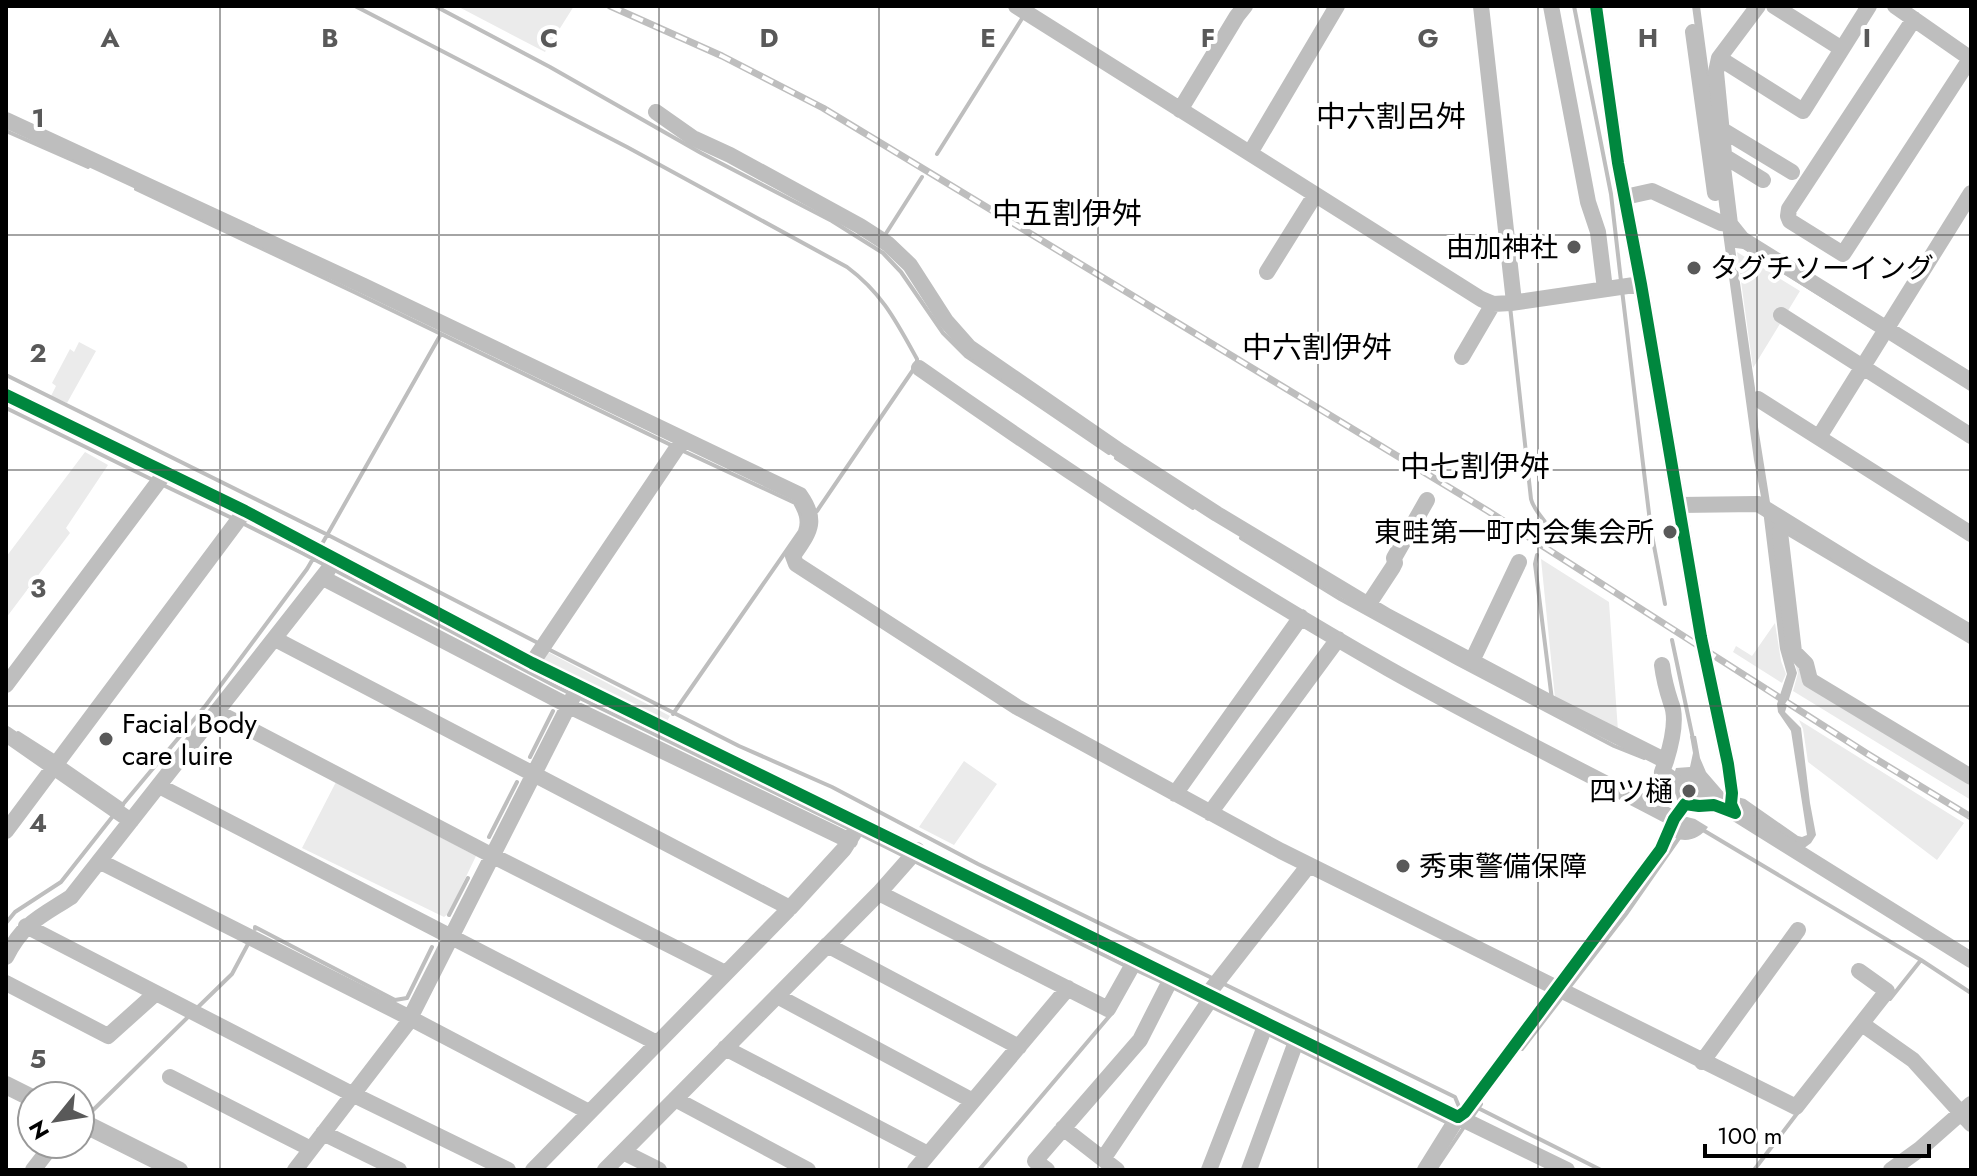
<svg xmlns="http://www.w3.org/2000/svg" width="1977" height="1176" viewBox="0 0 1977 1176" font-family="Jost,'Noto Sans JP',sans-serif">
<rect width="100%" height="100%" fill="#fff"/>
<path fill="#ebebeb" d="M457 6H574L545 52Z
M1737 252 1800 291 1753 368Z
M79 342 96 351 67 403 51 396 56 386 52 383 70 349 74 352Z
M85 452 108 465 66 528 70 533 6 618V557Z
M1541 559 1609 602 1618 731 1555 698Z
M1775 623 1781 661 1786 674 1782 683 1733 652 1736 646 1752 656Z
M546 651 670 716 667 721 541 660Z
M1792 655 1799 663 1971 784V800L1793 691 1798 673Z
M1799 720 1964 823 1937 860 1808 762 1803 729Z
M964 761 997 784 954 845 919 827Z
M336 782 476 856 448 914 444 917 302 848Z"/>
<path fill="#bebebe" d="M1692 6H1700L1730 231 1971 386V392L1744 249 1735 248 1755 388 1758 427 1772 515 1971 639V645L1776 529 1790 651 1797 673 1785 712 1801 728 1810 803 1816 835 1811 843 1803 849 1701 799 1694 798V790L1674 774 1676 768 1690 767 1693 753 1690 736H1696L1700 758 1706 772 1725 794 1745 799 1798 836 1802 837 1807 835 1791 731 1778 712 1777 704 1787 674 1780 649 1762 502 1754 460Z
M1687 817 1695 819 1708 827C1700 838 1688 843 1675 838L1682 818Z"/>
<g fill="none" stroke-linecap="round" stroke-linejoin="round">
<path stroke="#bebebe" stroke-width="4" d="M355 6 627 147 847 267C882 293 896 321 917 359V363
M435 6 550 67 701 153 832 221 883 253 901 272 943 333 966 356 1109 453
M1574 6 1611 194 1621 281
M6 131 88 167
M937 154 1023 17
M136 189 354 292 673 446
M885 235 922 177
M1622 290 1651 530 1665 604
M1510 306 1531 499C1534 512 1546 519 1550 531
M6 375 328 535 540 644
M6 408 155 481
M1116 458 1193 508
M163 485 234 519
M814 513 817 511 913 370
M242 523 302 553 557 687 852 830
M1241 538 1340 599 1456 663 1614 746 1644 758
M322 544 441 334
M1537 555 1535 564 1552 700
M1672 640 1693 739
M548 649 739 746 832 787 978 864 1212 978
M673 714 800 531C804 520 800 512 795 503L681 450
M18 733 54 756
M530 757 553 711
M61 762 123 805
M119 809 206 705 307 569 314 557
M1703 830 1921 960 1971 993
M860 834 906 857
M489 837 517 782
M914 861 1128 967
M449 915 468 878
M6 923 15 912 61 882 113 816
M255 929V927L395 1000 407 998 432 947
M1136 970 1164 983
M1224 984 1455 1097 1460 1109
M1172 987 1204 1003
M1568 989 1626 914 1679 838
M1890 999 1921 960
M1212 1007 1258 1029
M195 1010 232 974 248 944
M1266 1033 1290 1045
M1298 1049 1448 1123
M1522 1049 1563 996
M6 1093 32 1106
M1478 1108 1601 1170
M88 1115 189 1016
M1470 1120 1481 1104
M80 1130 160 1170
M979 1170 1112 1013
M1435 1170 1464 1127
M1754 1170 1799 1111"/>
<path stroke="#bebebe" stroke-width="16" d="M1016 6 1481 299 1493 304 1511 303 1641 284
M1481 6 1514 302
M1551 6 1588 202 1598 232 1605 289
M1758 6 1719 58 1716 72 1724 154 1723 167 1730 224 1742 239 1971 381
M1895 6 1971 59
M1914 19 1789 209 1788 216 1790 221 1843 254 1970 59
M1693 32 1715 193
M1842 49 1869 6
M1719 58 1803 111 1842 49 1774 6
M1180 110 1237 16 1245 6
M656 112 693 138 730 155 860 226 888 244 910 265 946 321 969 347 1121 452 1217 514 1387 616 1549 702 1666 761 1662 772C1675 781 1686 786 1685 804
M6 120 364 286 800 495C819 522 809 532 793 556L796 564 1017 707 1281 851 1796 1107 1887 991 1859 971
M1721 129 1792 172
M1250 153 1337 6
M1724 156 1763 180
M1625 197 1652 191 1721 223 1730 224
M1267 272 1315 195
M1781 315 1971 436
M1462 357 1493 304
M919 368C1071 475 1227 577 1389 669 1483 722 1579 769 1674 819
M6 395 245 511 532 663 1458 1117 1465 1112 1661 849 1674 819 1685 804 1699 806 1714 805 1735 813 1731 804 1732 793 1728 764 1701 637 1641 284 1618 163 1596 6
M1758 399 1971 534
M1819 437 1971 193
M1679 505 1758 504 1868 572 1971 633
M1785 522 1780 532 1794 652 1806 664 1810 680 1971 777
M323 578 569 706 850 841
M1368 605 1393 567 1395 563 1394 558 1427 500
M275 639 790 908
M1472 661 1519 562
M532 663 683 439
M1662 665C1664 681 1666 688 1671 703 1678 719 1671 745 1666 761
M6 685 165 473
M217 712 493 856 725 973
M6 734 131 821
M159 786 657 1043
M1175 794 1301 617
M1210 813 1338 639
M1735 813 1971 960
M6 831 245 511
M99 861 410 1018 589 1112
M879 893 1108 1009 1136 959
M26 926 352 1094 508 1170
M827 945 1019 1047
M6 957C24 922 40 917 71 897L328 570
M6 983 108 1036 156 993
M1207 995 1309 865
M777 996 973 1101
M1862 1024 1913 1060 1971 1124
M725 1048 928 1154
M1702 1062 1798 930
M170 1077 311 1149
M6 1084 32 1097
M675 1099 808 1170
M80 1120 180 1170
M1063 1128 1117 1170
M323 1133 399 1170
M623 1152 659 1170
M1103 1159 1212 997
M33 1170 53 1144
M295 1170 407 1024 573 697
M533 1170 790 908 844 849 854 833
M605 1170 879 893 917 850
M915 1170 1068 988
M1047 1170 1035 1161 1140 1040 1172 977
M1209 1170 1266 1024
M1249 1170 1297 1039
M1425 1170 1458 1117 1567 1170
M1891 1170 1920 1149 1971 1104"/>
<g stroke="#bebebe" stroke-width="7">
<path id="rail" d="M610 6 722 56 823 108 1488 511 1866 753 1971 817"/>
</g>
<use href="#rail" stroke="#fff" stroke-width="4" stroke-dasharray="12" stroke-linecap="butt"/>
<g stroke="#fff" stroke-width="17">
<path id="cycleway" d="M6 395 245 511 532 663 1458 1117 1465 1112 1661 849 1674 819 1685 804 1699 806 1714 805 1735 813 1731 804 1732 793 1728 764 1701 637 1641 284 1618 163 1596 6"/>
</g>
<use href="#cycleway" stroke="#00873e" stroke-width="12"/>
</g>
<path fill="none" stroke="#595959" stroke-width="2" stroke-opacity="0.55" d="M220 6V1170M439 6V1170M659 6V1170M879 6V1170M1098 6V1170M1318 6V1170M1538 6V1170M1757 6V1170M6 235H1971M6 470H1971M6 706H1971M6 941H1971"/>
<g fill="#595959" stroke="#fff" stroke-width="3">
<circle cx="1574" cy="247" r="8"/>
<circle cx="1694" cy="268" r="8"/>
<circle cx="1670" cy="532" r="8"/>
<circle cx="106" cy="739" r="8"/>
<circle cx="1689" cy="791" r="8"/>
<circle cx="1403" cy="866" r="8"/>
</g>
<g text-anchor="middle" stroke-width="8" stroke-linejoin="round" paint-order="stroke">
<g font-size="28" fill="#000" stroke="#fff" text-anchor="end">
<text x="1558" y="257">由加神社</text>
<text x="1710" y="278" text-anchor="start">タグチソーイング</text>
<text x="1654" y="542">東畦第一町内会集会所</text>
<text x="122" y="733" text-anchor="start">Facial Body<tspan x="122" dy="32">care luire</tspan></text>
<text x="1673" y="801">四ツ樋</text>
<text x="1419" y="876" text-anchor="start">秀東警備保障</text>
</g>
<g font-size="30" fill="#000" stroke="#fff">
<text x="1391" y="127">中六割呂舛</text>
<text x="1067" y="224">中五割伊舛</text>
<text x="1317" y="358">中六割伊舛</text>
<text x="1475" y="477">中七割伊舛</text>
</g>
</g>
<g font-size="26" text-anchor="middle" font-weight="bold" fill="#595959" stroke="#fff" stroke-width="8" stroke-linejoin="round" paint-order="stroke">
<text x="110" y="47">A</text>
<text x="330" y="47">B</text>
<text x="549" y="47">C</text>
<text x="769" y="47">D</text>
<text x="988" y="47">E</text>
<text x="1208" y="47">F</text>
<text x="1428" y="47">G</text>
<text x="1648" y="47">H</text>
<text x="1867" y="47">I</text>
<text x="38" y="127">1</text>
<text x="38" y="362">2</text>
<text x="38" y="597">3</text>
<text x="38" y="832">4</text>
<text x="38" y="1068">5</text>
</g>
<rect width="1977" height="1176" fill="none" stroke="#000000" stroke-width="16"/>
<g transform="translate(56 1120) rotate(240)"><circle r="38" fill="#ffffff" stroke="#999999" stroke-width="2"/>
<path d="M0-6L14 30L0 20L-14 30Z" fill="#595959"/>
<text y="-12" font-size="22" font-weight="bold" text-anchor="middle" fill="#000000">N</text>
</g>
<path d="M1705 1144v12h224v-12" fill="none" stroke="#000000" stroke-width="4"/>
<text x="1717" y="1144" font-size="24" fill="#000000" stroke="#ffffff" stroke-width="6" paint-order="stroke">100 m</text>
</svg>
